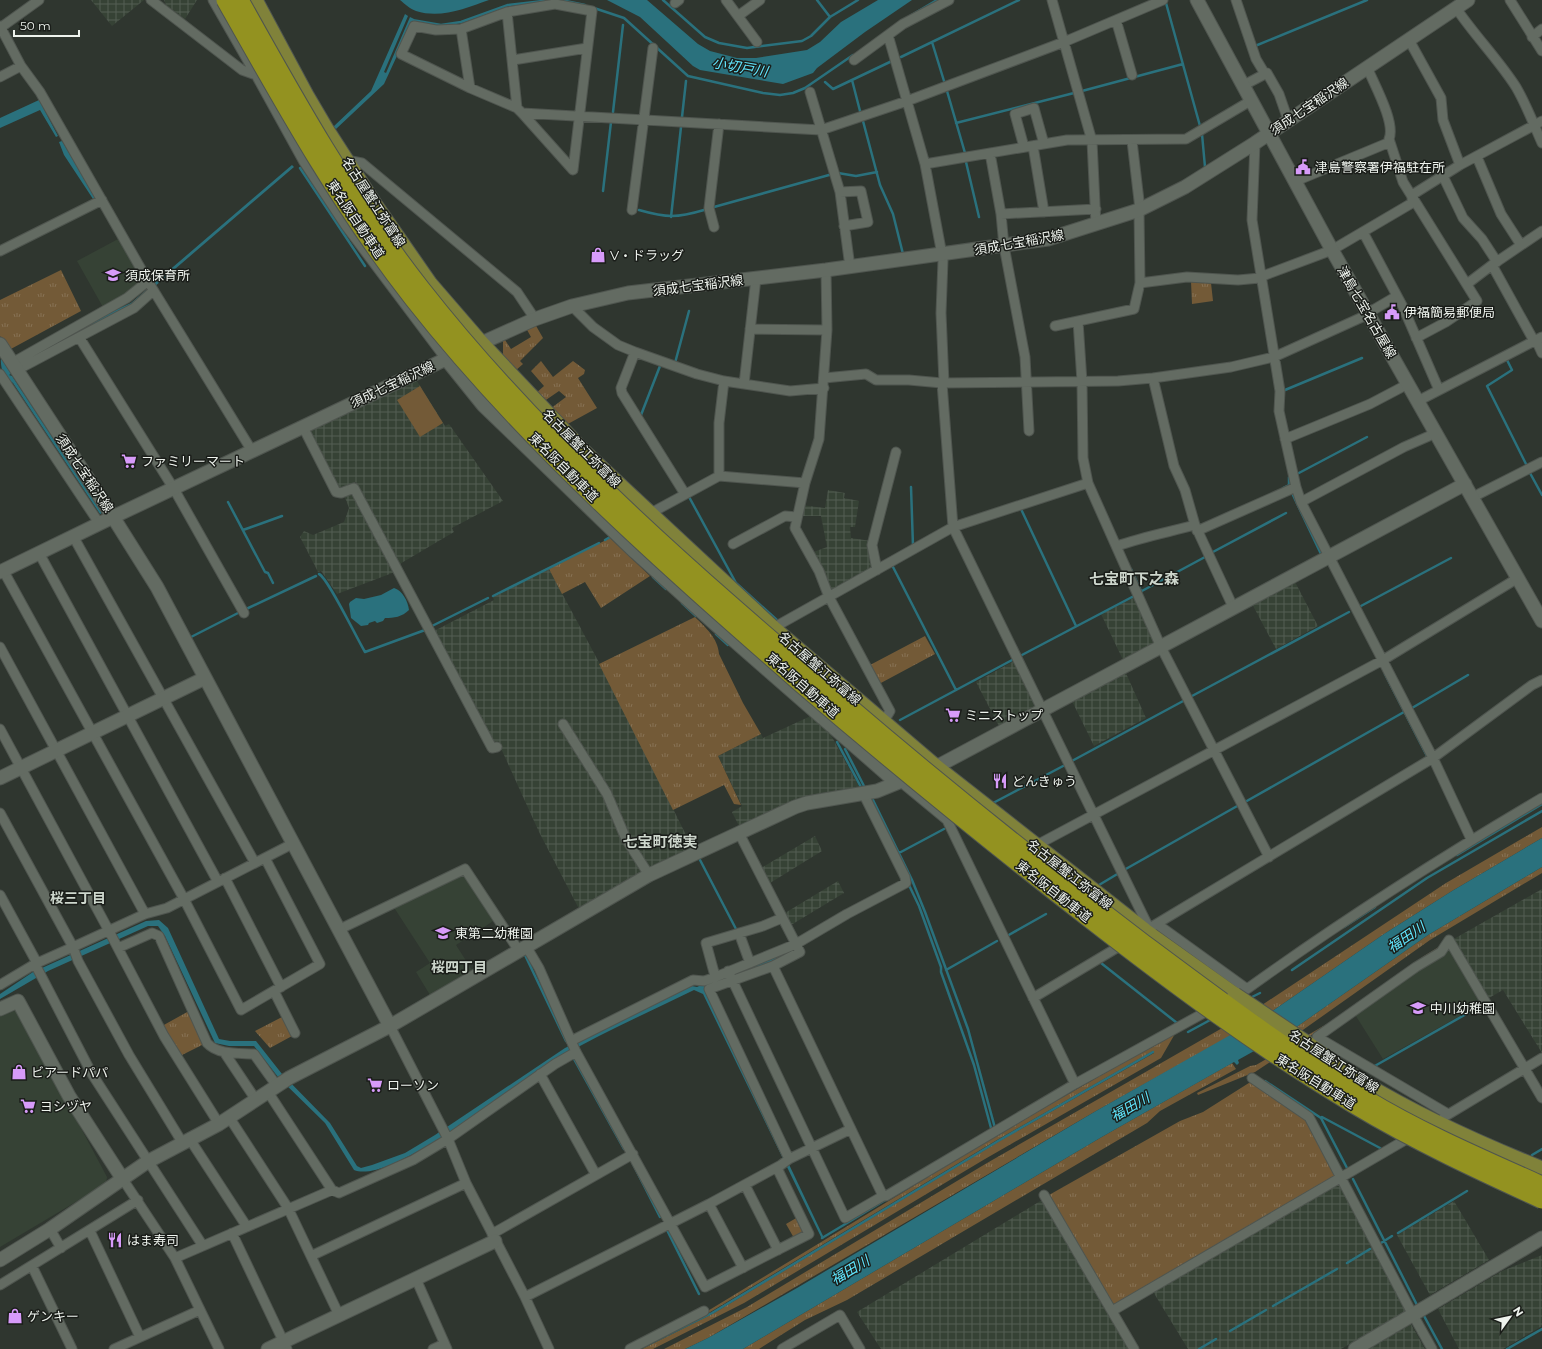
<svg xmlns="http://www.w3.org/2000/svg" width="1542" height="1349" viewBox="0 0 1542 1349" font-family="Montserrat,'Noto Sans JP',sans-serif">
<defs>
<pattern id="industrial-grid" width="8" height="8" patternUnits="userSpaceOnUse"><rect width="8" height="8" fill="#364235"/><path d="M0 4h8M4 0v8" fill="none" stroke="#535e53"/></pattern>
<pattern id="grass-tufts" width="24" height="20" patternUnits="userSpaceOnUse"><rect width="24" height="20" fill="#735a37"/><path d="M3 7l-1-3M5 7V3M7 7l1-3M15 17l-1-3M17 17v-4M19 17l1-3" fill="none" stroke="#877254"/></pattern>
</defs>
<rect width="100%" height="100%" fill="#2f362f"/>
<path fill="#364235" d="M120 238 145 283 104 309 77 261Z
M465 873 495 920 456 945 472 970 430 995 416 972 430 963 393 906Z
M1450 949 1483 1003 1383 1059 1354 1013 1417 969Z
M17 1008 107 1177 106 1184 0 1247V1016Z"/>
<path fill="url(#industrial-grid)" d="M91 0H144L112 26Z
M164 0H197L185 19 166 5Z
M415 378 445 426 449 424 503 501 452 528 454 532 398 565 356 482 340 489 309 430Z
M828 490 845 493 844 498 859 501 855 527H850L851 538 871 541 869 557 873 568 834 590H830L811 553 827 547 821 516H800L801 505 825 508Z
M349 493 353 494 395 572 337 594 321 571 318 572 314 564 300 537 304 531 313 535 344 522 349 508 344 495Z
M549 569 617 696 693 849 649 868 559 724 603 796 627 846 642 868V872L580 907H578L539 832 499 744 494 745 435 633 436 630 494 600 493 597Z
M1294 580 1318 626 1276 649 1251 602Z
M1135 597 1157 642 1124 662 1101 614Z
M1014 661 1037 708 1000 728 976 682Z
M1125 671 1146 718 1094 746 1072 701Z
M813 715 826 726 861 790 740 828 732 812 742 806 718 756 761 734 763 738Z
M815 836 822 851 770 883 761 868Z
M838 881 844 893 791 925 785 913Z
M1542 889V1053L1503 990 1487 999 1452 940Z
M1339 1183 1406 1312 1341 1349H1188L1152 1290Z
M1042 1200 1130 1349H881L857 1312Z
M1454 1201 1489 1260 1430 1295 1397 1235Z
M1542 1255V1326L1503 1349H1459L1438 1309 1502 1271Z
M1411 1324 1425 1349H1369Z"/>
<path fill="url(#grass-tufts)" d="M61 270 81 311 9 350 0 336V300Z
M1191 281 1211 283 1213 301 1192 304Z
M535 324 543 338 520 361 523 364 515 371 503 358V337L511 349 531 337 526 328Z
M541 361 553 377 573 361 585 370 584 374 578 378 597 408 566 425 550 409 566 397 559 391 543 402 535 394 544 386 531 371Z
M610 538 650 576 601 608 585 582 562 594 549 569Z
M695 617C705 627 718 638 719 654L743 703 761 734 718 756 741 805 734 804 724 785 673 810 599 664Z
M925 636 935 654 879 684 870 665Z
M1542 827V838L1452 891 1384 934 1271 1012 1262 1005 1446 883Z
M1542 867V873L1430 940 1300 1032 1295 1028 1428 935Z
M1442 945 1438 951 1324 1029 1310 1036 1255 1072 1198 1095 1197 1093 1250 1066 1256 1065 1332 1021 1424 956Z
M189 1011 204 1044 180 1056 162 1026Z
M282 1017 292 1036 270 1048 255 1031Z
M1224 1027 1234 1034 1096 1111 708 1338 685 1349H664L747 1307 987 1163Z
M1176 1032 1161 1058 985 1159 744 1303 653 1349H642L714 1313 998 1142 1154 1053 1153 1051 997 1140 707 1314 706 1312 994 1137Z
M1232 1063 1236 1069 1160 1111 1147 1123 847 1300 805 1320 759 1349H743L1100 1138Z
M1252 1081 1304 1115 1335 1174 1334 1179 1114 1306H1111L1049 1195 1180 1121 1203 1112Z
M798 1217 803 1227 802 1233 794 1238 786 1224Z"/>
<path fill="#735a37" d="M420 386 443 423 420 437 397 400Z"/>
<path fill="#2a717d" d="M400 0H489C466 8 441 19 416 11 410 9 405 4 400 0Z
M607 0H647L698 44 710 51 737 58H756L807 50 820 42 841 22 878 0H912L865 32 817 68 813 73 783 84 700 70 693 66 640 17Z
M405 14 408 16 384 72 386 73 410 17 414 19 384 84 336 129 333 127 371 91Z
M39 100 58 136 56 137 40 110 0 128V118Z
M62 141 95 198 93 199 64 155 59 142Z
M292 165 294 167 133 305 20 367 18 364 98 318 131 303Z
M1 358 11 374 9 375 12 376 102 513 100 514 13 383C4 376 0 369 1 358Z
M394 588C402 590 408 601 409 610 402 617 394 618 385 618L383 621 377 623 375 621 369 623 368 625 361 626 351 618 349 604 350 602 356 598 364 599 381 595Z
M1542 838V867L1428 935 1295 1028 1238 1060 1239 1063 1237 1065 1234 1062 1100 1138 743 1349H685L708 1338 797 1288 1096 1111 1271 1012 1384 934 1452 891Z
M159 920 168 928 219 1039 230 1041H256L282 1074 330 1123 357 1166 361 1168 372 1165 405 1153 435 1135 565 1048 692 986 697 987 703 984 824 1238 822 1239 703 994 694 990C649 1012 602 1033 558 1058 521 1079 391 1186 354 1170L325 1123 278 1077 254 1046H229L215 1043 165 936 158 926H148L48 971 0 999V994L33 972 146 921Z"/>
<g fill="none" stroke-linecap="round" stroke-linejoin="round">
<path stroke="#2a717d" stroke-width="2.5" d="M561 0 585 5
M663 0 705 37 719 43 747 48 802 41 811 36 830 17 858 0
M817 0 830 17
M1166 3 1200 126
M594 8 624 18 688 76 763 93 780 95 793 93 805 88 853 55
M910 16 937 0
M412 20 441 25 461 22 508 5 552 0
M932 42 944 81
M1255 46 1367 0
M901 57 1019 0
M852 80 860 111
M825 82 833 89 892 61
M947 91 965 153
M1082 91 1183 64
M613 112 623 25
M682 117 686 81
M863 121 880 185 893 214 903 254
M956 123 1074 93
M1202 134 1205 167
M966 162 979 217
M300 168 365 266
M838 173 856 176 877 172
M603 191 611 122
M714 207 829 175
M639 210C667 218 677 218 704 210
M671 217 681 127
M1507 360 1512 370 1487 386 1526 464
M675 363 689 311
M1285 390 1362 358
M641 415 660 366
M1530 473 1542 495
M1297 474 1367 437
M911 487 913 546
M1283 488 1289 485V477
M688 495 736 583 778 621
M1293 495 1321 554
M228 502 265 572 268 573 273 583
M1021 509 1076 626
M243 530 282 516
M605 540 610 537 612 538
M1211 553 1286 513
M892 565 956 690
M1131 569 1141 591
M319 574C328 578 357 639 365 652L425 630
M653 577 666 589
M1140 592 1205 557
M493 596 599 543
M682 603 696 616
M1359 607 1451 558
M244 610 316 576
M430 627 488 598
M716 634 728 645
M191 637 240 612
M1020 656 1134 596
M1385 674 1427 756
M1192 696 1349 612
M1412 708 1468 675
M900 720 1014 659
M837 742 862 789
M845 749 865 788
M1070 762 1185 700
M873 800 912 880 925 912 968 1029 995 1128
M1245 802 1404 712
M993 803 1065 765
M899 853 944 829
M1457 855 1542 804
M699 858 736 929
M1124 870 1239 805
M908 883 919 906 941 967V972L974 1065 991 1128
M1099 885 1119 873
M1344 927 1375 907
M1007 936 1046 914
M525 955 566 1041
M1101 963 1177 1023 1175 1025
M946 970 997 941
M1292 970 1427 878 1542 811
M737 974 773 960 790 951
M1250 998 1260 993
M1188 1032 1212 1019
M574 1059 624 1149
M1373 1067 1482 1005
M1265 1081 1321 1118 1347 1168
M1321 1118 1322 1117 1380 1148
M1532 1155 1542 1149
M633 1164 660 1217
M1353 1179 1418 1307
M667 1230 699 1294
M1398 1233 1467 1191
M822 1238 887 1199
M1381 1243 1392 1236
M1347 1263 1370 1249
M1273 1306 1337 1269
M1423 1314 1442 1349
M1230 1331 1266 1310
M643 1347 712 1313 998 1141 1153 1052
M1199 1349 1216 1339
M1507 1349 1542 1329"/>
<g stroke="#4f554f" stroke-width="11">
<path id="street" d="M151 0 242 70 256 75 304 162 346 226 446 359
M213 0 256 75
M726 0 757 42
M1052 0 1092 141 1096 225
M1236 0 1256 59 1265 74
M1510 0 1542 51
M675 3 679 0
M1456 8C1475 36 1498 59 1516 87 1526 104 1534 125 1542 143
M507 12 517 108
M738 16 760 0
M1116 20 1132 75
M0 26 21 66 40 92 149 283 252 451
M0 28 39 0
M461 29 470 88
M888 35 925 164 943 260 941 313 944 383
M1532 37 1542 29
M1409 40 1441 98 1443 120 1460 165
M513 60 587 48
M854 60 903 24 949 0
M1367 67C1374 84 1396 123 1389 139L1403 182 1477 301 1446 322 1416 338
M0 77 21 66
M1244 85 1267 73 1279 94 1288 120
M810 92 840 192 850 267
M522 113 573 170 592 11 555 4 507 12 461 29 436 30 414 26 401 54 470 88 517 108 522 113 821 130 907 101 1064 42 1163 0
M1132 141 1140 209
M1255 143 1252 220 1280 391 1279 411 1296 487 1301 502 1433 758 1471 839
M1033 146 1044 212
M1024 147 1015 114 1034 108 1044 144
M990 153 1001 214 1004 246 1025 357 1029 431
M1477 157 1501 214 1521 245
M346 160 362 163 517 292 535 319
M925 164 1067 140 1186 139 1252 100
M1443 176 1463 218 1482 239 1497 262
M1296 181 1390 142
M840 192 861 191 868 222 844 226
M632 210 653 48
M1001 214 1096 209
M714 227 709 208 719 124
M1363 232 1403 307 1439 390
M0 251 102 200
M826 270 827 330 819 439 805 483 795 528 819 571 829 597 890 711 883 723
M1260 277 1332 250 1412 203V195L1460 165 1542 121
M1140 283 1187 277 1238 280 1260 278
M1467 284 1492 265
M572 306 593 327 618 345 635 352 697 374 724 381 790 391 824 388
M1368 313 1397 296
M1078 321 1082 382 1083 458 1088 483 1161 647 1269 857
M1055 326 1134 309 1140 283 1139 210
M750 329 827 330
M79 337 174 489 244 613
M1536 340 1542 353
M1534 341 1492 265 1542 231
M635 352 621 388 622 393 685 494
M12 363 127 298 148 281
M17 370 134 308 153 291
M0 374 99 523
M824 378 866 374 876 380H909L942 383 1118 381 1153 378 1231 367 1274 357 1369 314
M1153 378 1174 466 1185 490 1195 525
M942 383 953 527 1149 928
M744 384 756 278
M1418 401 1542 337
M303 427 336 492 341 493 354 488 492 748 497 747
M1285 439 1370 404 1408 384
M719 476 805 483
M1473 497 1542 462
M1301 502 1404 447 1436 433
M649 514 719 476V423L724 381
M1197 531 1296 487
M73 536 255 863
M733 544 785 516 797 517
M1117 546C1142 537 1169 532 1195 525L1234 609
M39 553 218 882
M3 570 184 899 241 1010 320 964 265 858
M877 570 872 545 896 452
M773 628 953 527 1088 483
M0 647 145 914
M563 724 607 794 626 839 649 875
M0 729 109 931 164 1036 219 1124
M901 782 947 820 1075 1084
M0 813 73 947 78 961 129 1055 182 1142
M739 833 800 952 773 966 709 989 789 1159
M1035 846 1383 660 1518 578
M225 878 281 987
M0 895 37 963
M1157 924 1247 989C1343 920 1440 858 1542 798
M338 930 465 869 519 951
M1143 932 1433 758 1532 685 1542 680
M739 933 750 963
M526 946 539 968 576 1052 705 1287 809 1234 777 1168
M118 948 152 933 159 936 207 1043C218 1055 238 1053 254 1054L277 1086
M35 964 92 1074 203 1246
M728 971 845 1218 883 1196 773 966
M715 976 706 943 763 926 782 918
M0 985 35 964 73 947 145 914 167 908 292 844
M274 991 295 1033
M1033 998 1125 943
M390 1026 448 1139 466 1183 525 1297 549 1349
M571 1041 693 980 704 981 713 978 796 944 847 914 906 883 905 877 863 793
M224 1052 256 1100
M540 1074 596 1175
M1252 1078 1309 1117 1413 1315 1432 1349
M268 1092 332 1190 339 1193 413 1160 448 1139 555 1064 576 1052
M1448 1114 1317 1037 1416 967 1441 952 1449 940 1542 1098
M229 1117 288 1208 339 1315
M1444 1117 1542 1058
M189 1138 247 1227
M122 1178 175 1258 219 1349
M745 1185 778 1250
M1044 1195 1134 1349
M883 1196H886L1075 1084 1211 1009
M709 1204 743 1268
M50 1229 61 1248
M90 1231 140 1337
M232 1233 287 1349
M492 1234 633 1154
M311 1256 466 1183
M175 1258 332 1190
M32 1266 72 1349
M416 1279 447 1349
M0 1285 138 1200
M525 1297 709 1204 781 1165 789 1159 851 1129
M1112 1311 1412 1136
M114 1349 200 1310
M433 1349 444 1344
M630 1349 704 1311
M782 1349 840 1315 860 1349"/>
</g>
<g stroke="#4f554f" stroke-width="15">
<path id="secondary" d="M1197 0 1332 250 1542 621
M0 344 113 517 446 359 535 319 572 306 628 293 826 270 1048 239 1139 210 1185 187 1255 143 1468 0
M446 359 483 405 635 552 715 624 897 783
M0 572 113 517 157 587 390 1026
M0 778 205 678
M0 1009 18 1001 69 1096 122 1178
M0 1260 50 1229 147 1162 219 1124 289 1078 390 1026 649 875 795 807 807 803 877 791 936 767 1465 484
M268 1349 495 1241
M1355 1349 1542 1238"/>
</g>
<g stroke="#4f554f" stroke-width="17">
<path id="primary" d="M255 0 306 95 326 129 375 205 430 284 481 343 584 452 773 628 936 767 1145 931 1235 995
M1308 1044C1326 1057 1344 1071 1363 1083 1418 1116 1482 1145 1542 1169"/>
</g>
<use href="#street" stroke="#636b62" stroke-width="9"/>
<use href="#secondary" stroke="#636b62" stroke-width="13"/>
<use href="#primary" stroke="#80823a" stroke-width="15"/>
<g stroke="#4f554f" stroke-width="17" stroke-linecap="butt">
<path id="primary-bridge" d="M1235 995 1308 1044"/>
</g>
<g stroke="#4f554f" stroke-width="19" stroke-linecap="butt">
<path id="highway-bridge" d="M225 0C283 103 340 206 413 299 526 443 663 563 800 683 894 764 990 842 1088 918 1174 985 1262 1050 1356 1106 1416 1142 1479 1171 1542 1200
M240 0C295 99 351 199 421 288 543 444 694 574 844 702 942 786 1042 866 1145 944 1216 997 1288 1051 1365 1098 1421 1132 1482 1158 1542 1185"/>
</g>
<use href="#primary-bridge" stroke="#80823a" stroke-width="15"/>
<use href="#highway-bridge" stroke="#939220" stroke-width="17"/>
</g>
<defs>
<g id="civic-bare" transform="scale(1.2)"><path d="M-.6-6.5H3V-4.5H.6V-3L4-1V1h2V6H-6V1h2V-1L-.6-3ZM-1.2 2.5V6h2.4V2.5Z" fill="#d79bf9" stroke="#1a1d19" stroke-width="2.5" paint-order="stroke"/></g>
<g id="shop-bare" transform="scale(1.2)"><path d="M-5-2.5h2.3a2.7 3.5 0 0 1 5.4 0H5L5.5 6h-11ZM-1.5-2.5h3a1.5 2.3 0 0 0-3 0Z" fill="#d79bf9" stroke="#1a1d19" stroke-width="2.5" paint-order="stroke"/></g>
<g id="school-bare" transform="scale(1.2)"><path d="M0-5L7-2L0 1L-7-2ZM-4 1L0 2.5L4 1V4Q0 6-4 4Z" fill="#d79bf9" stroke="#1a1d19" stroke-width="2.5" paint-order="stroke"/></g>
<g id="supermarket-bare" transform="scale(1.2)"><path d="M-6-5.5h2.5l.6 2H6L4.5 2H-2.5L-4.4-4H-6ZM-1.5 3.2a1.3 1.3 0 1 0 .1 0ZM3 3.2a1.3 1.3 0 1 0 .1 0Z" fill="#d79bf9" stroke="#1a1d19" stroke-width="2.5" paint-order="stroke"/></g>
<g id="restaurant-bare" transform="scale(1.2)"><path d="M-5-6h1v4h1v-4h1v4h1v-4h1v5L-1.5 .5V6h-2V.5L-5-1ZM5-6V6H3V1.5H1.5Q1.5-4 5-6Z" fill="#d79bf9" stroke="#1a1d19" stroke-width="2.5" paint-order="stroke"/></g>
</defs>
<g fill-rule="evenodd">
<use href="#civic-bare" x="1303" y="167"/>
<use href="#shop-bare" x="598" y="255"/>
<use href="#school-bare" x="113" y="275"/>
<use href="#civic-bare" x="1392" y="312"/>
<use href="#supermarket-bare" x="129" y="461"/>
<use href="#supermarket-bare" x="953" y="715"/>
<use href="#restaurant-bare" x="1000" y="781"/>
<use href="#school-bare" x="443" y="933"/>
<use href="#school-bare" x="1418" y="1008"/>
<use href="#shop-bare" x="19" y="1072"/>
<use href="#supermarket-bare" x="375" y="1085"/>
<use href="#supermarket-bare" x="28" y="1106"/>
<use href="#restaurant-bare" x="115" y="1240"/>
<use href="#shop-bare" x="15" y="1316"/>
</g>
<g text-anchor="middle" stroke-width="3" stroke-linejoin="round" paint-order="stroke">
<g font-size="13" fill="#eef3ed" stroke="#1a1d19">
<text transform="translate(1309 106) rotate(-34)" y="5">須成七宝稲沢線</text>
<text transform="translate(374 202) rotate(57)" y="5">名古屋蟹江弥富線</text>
<text transform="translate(356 219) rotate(56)" y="5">東名阪自動車道</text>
<text transform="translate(1019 242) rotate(-10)" y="5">須成七宝稲沢線</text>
<text transform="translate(698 285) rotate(-7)" y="5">須成七宝稲沢線</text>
<text transform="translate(1367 312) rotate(60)" y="5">津島七宝名古屋線</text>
<text transform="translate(392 384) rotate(-25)" y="5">須成七宝稲沢線</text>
<text transform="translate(582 448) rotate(45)" y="5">名古屋蟹江弥富線</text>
<text transform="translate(564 467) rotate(45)" y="5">東名阪自動車道</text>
<text transform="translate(85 473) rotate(56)" y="5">須成七宝稲沢線</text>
<text transform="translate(820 668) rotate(41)" y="5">名古屋蟹江弥富線</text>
<text transform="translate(803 685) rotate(41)" y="5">東名阪自動車道</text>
<text transform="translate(1070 874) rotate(38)" y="5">名古屋蟹江弥富線</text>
<text transform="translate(1054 891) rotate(38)" y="5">東名阪自動車道</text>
<text transform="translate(1334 1061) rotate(33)" y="5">名古屋蟹江弥富線</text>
<text transform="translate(1316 1081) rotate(32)" y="5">東名阪自動車道</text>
</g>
<g font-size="13" fill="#eef3ed" stroke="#1a1d19" text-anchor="start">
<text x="1315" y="172">津島警察署伊福駐在所</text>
<text x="610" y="260">V・ドラッグ</text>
<text x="125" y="280">須成保育所</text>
<text x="1404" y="317">伊福簡易郵便局</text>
<text x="141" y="466">ファミリーマート</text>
<text x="965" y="720">ミニストップ</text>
<text x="1012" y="786">どんきゅう</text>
<text x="455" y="938">東第二幼稚園</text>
<text x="1430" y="1013">中川幼稚園</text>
<text x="31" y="1077">ビアードパパ</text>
<text x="387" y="1090">ローソン</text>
<text x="40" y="1111">ヨシヅヤ</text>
<text x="127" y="1245">はま寿司</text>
<text x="27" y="1321">ゲンキー</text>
</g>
<g font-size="14" font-style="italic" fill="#60e6fe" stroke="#1a1d19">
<text transform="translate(740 67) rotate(10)" y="5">小切戸川</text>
<text transform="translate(1406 937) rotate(-34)" y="5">福田川</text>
<text transform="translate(1130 1107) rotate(-30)" y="5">福田川</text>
<text transform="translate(850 1270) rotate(-31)" y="5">福田川</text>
</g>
<g font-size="14" font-weight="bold" fill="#cdd6cc" stroke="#1a1d19">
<text x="78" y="903">桜三丁目</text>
<text x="459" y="972">桜四丁目</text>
</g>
<g font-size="15" font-weight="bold" fill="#cdd6cc" stroke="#1a1d19">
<text x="1134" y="584">七宝町下之森</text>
<text x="660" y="847">七宝町徳実</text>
</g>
</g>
<g transform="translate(1510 1317) rotate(57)" stroke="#1a1d19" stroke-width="3" paint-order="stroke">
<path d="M0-3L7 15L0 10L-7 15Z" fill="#eef3ed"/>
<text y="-6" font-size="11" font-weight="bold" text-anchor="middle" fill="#eef3ed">N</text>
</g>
<path d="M14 30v6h65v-6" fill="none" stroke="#eef3ed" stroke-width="2"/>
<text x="20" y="30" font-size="12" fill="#eef3ed" stroke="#1a1d19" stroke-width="3" paint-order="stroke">50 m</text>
</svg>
